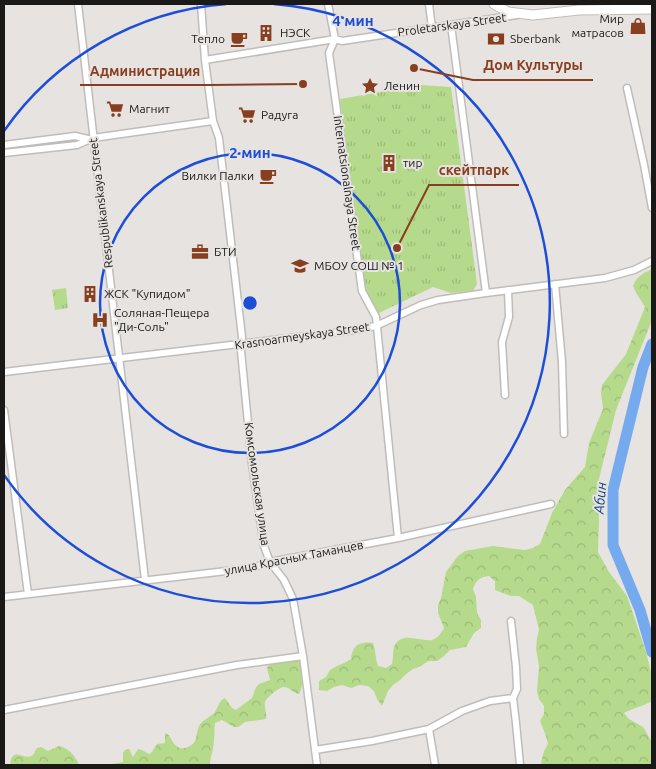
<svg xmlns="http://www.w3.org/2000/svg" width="656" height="769" viewBox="0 0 656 769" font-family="Ubuntu,sans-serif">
<defs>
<pattern id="forest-crowns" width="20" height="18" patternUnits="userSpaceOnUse" patternTransform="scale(1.25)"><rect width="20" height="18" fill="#b6da8c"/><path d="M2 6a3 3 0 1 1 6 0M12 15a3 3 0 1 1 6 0" fill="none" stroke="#9cba78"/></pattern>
<pattern id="park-tufts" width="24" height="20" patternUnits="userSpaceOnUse" patternTransform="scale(1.25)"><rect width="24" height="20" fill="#b6da8c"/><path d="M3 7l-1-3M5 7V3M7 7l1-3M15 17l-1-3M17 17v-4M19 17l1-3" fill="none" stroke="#9cba78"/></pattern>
</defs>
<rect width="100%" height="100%" fill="#e7e3e0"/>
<path fill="url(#forest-crowns)" d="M652 269V320L616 410 598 483 599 522 598 552 609 572 627 596 646 652 652 676V701C644 706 633 708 624 713L629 719 643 727 652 742V765H542L541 763 544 751 548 744 546 736 540 721 544 714V706L539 699 537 691 539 666 536 649 537 638 539 630 533 605 519 596H511L495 590V581L489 576C480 577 476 580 473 589L476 597 477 613 481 620V628L474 633 466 647 450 650 444 656 437 661H428L421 666 413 669 406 674 400 680 393 685 388 691 382 706 377 699 374 691 368 686 359 685 351 688 342 685 334 687 327 691 319 690V681L326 677 330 670 337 666 344 663 351 659C352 645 360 641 373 643 376 651 375 658 378 666L386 668 392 664C393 659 393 652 394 647 401 630 420 642 432 640 438 638 441 633 444 628L438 613V605L441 598 446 572 458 556 465 551 493 546 525 550 533 548 540 544 552 513 565 490 585 467 589 443 603 409 601 393 602 385 626 354 645 307C641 300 636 294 633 286 637 276 642 274 652 269Z
M296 660 300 661C303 671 304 685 299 694 293 693 289 687 284 687 279 687 266 698 265 702 264 708 267 713 266 719L245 722 238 727H234L222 720 215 723C214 729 215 734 214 740 214 749 210 757 210 765H106L123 762V753L125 750 129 749 133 757 138 749 142 750 149 754 152 752 157 744 165 743V733C172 735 171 744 178 747 180 749 183 748 185 748 199 744 195 735 199 726 202 720 209 718 214 713 219 707 218 701 225 698L232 708 236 710 252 698 256 687 259 684 270 680 267 668 269 665Z
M59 746C69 748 76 757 79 765H10C12 744 25 762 33 755 35 753 35 750 37 748L41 747 48 751Z"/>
<path fill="url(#park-tufts)" d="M421 85 451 87 477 284 473 291 451 293 433 287 377 314 365 289 340 99Z
M66 288 68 308 55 310 52 290Z"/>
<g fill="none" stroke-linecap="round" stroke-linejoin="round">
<path stroke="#75abee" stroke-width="11" d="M652 344 643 367 613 490V545L640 610 652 652"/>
<g stroke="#c0bcb9" stroke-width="9">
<path id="street" d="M78 4 145 580
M201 4 205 60 213 121 219 138 242 337 241 351 252 464 264 546 270 562 284 580 293 599 303 656 317 765
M328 4 335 39 329 53 362 291 376 317 398 538
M429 4 432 28
M451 25 486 293
M205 60 335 39 342 41 517 15
M627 88 644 165 652 208
M4 145 75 136 88 139
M4 153 77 145 93 138 213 121
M555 284 562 362 564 434
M4 372 348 331 376 326 421 305 438 300 486 293 605 278 634 270 652 261
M505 395 502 342 509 317 508 290
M4 410 28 594
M4 597 252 568 270 562 398 538 551 504
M511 621 516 667 517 689 513 698
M513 698 516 723 520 765
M4 710 237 665 303 656
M429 729 435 765
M315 750 372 741 429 729 462 711 490 701 513 698"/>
</g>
<g stroke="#c0bcb9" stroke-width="11">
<path id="secondary" d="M494 4 508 12 533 15 579 10 652 9"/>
</g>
<use href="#street" stroke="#fff" stroke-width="6"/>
<use href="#secondary" stroke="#fff" stroke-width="9"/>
</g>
<g fill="none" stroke="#1d4ed8" stroke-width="2.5">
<circle cx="250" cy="303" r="150"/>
<path d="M4 131A300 300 0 0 1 226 4M274 4A300 300 0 1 1 4 475"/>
</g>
<defs>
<g id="shop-bare" transform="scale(1.35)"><path d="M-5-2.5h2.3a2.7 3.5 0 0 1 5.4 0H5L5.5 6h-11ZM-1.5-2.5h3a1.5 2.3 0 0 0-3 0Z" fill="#873f20" stroke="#e7e3e0" stroke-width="2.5" paint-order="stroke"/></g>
<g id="building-bare" transform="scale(1.35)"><path d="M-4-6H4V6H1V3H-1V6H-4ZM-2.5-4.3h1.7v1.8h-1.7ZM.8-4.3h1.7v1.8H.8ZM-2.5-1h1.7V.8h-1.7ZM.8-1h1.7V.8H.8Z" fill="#873f20" stroke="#e7e3e0" stroke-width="2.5" paint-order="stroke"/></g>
<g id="cafe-bare" transform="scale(1.35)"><path d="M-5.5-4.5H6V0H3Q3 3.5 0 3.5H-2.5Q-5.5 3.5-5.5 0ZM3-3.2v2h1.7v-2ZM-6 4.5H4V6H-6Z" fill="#873f20" stroke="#e7e3e0" stroke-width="2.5" paint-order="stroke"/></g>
<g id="bank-bare" transform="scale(1.35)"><path d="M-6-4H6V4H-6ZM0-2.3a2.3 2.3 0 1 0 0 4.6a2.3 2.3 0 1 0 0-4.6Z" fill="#873f20" stroke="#e7e3e0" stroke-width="2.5" paint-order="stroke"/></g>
<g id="sight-bare" transform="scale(1.35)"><path d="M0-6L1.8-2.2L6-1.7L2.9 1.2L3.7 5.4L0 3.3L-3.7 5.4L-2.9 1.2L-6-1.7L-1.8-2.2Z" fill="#873f20" stroke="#e7e3e0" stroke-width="2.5" paint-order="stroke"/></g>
<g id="supermarket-bare" transform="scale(1.35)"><path d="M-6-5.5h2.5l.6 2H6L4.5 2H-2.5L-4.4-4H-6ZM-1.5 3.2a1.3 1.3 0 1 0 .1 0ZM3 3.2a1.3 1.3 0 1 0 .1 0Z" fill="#873f20" stroke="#e7e3e0" stroke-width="2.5" paint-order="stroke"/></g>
<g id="office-bare" transform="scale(1.35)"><path d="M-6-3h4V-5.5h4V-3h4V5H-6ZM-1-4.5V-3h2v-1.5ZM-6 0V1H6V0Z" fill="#873f20" stroke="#e7e3e0" stroke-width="2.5" paint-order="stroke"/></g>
<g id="school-bare" transform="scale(1.35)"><path d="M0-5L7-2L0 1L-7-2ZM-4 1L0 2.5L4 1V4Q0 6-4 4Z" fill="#873f20" stroke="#e7e3e0" stroke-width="2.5" paint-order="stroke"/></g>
<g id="hospital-bare" transform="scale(1.35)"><path d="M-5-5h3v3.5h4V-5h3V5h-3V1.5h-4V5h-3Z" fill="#873f20" stroke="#e7e3e0" stroke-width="2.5" paint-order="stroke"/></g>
</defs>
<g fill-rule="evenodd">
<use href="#shop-bare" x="638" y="26"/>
<use href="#building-bare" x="266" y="33"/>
<use href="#cafe-bare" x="239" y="39"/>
<use href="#bank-bare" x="496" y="39"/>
<use href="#sight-bare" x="370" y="86"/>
<use href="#supermarket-bare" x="115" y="109"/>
<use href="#supermarket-bare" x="247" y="115"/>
<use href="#building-bare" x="389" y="163"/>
<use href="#cafe-bare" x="268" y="176"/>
<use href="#office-bare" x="200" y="252"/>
<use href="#school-bare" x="300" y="266"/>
<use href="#building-bare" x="90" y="294"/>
<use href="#hospital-bare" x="100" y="320"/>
</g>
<g text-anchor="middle" stroke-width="4" stroke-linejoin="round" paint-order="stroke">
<g font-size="12" fill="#1a1918" stroke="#e7e3e0" text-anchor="start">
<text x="624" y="23" text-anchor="end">Мир<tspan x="624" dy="14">матрасов</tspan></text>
<text x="280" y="37">НЭСК</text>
<text x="225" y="43" text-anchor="end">Тепло</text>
<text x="510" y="43">Sberbank</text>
<text x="384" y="90">Ленин</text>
<text x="129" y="113">Магнит</text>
<text x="261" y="119">Радуга</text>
<text x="403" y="167">тир</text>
<text x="254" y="180" text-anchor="end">Вилки Палки</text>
<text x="214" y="256">БТИ</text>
<text x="314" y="270">МБОУ СОШ № 1</text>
<text x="104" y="298">ЖСК "Купидом"</text>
<text x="114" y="317">Соляная-Пещера<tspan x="114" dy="14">"Ди-Соль"</tspan></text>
</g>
<g font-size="12" fill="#1a1918" stroke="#e7e3e0">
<text transform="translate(452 25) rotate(-8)" y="4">Proletarskaya Street</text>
<text transform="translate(347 183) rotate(82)" y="4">Internatsionalnaya Street</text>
<text transform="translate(101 203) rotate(-97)" y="4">Respublikanskaya Street</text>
<text transform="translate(302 336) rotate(-8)" y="4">Krasnoarmeyskaya Street</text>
<text transform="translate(257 484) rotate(82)" y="4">Комсомольская улица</text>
<text transform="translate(294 558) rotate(-11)" y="4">улица Красных Таманцев</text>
</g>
<g font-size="14" font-style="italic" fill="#0f4682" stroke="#e7e3e0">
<text transform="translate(600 498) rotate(-85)" y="5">Абин</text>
</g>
</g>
<circle cx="250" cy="303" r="8" fill="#1d4ed8" stroke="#e7e3e0" stroke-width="2.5"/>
<g font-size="15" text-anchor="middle" font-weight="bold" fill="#1d4ed8" stroke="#e7e3e0" stroke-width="4" stroke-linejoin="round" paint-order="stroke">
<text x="353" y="26">4 мин</text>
<text x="250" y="158">2 мин</text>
</g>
<path fill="none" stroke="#873f20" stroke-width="2" d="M414 68L473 80H593M303 84L210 85H80M397 248L429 185H519"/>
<g fill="#873f20" stroke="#e7e3e0" stroke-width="2">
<circle cx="414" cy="68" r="5"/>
<circle cx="303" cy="84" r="5"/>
<circle cx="397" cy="248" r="5"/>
</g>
<g font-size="14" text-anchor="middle" font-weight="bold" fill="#873f20" stroke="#e7e3e0" stroke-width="4" stroke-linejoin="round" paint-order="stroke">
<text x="533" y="70">Дом Культуры</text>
<text x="145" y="76">Администрация</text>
<text x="474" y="175">скейтпарк</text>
</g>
<rect width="656" height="769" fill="none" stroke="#1a1918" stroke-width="10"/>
</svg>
